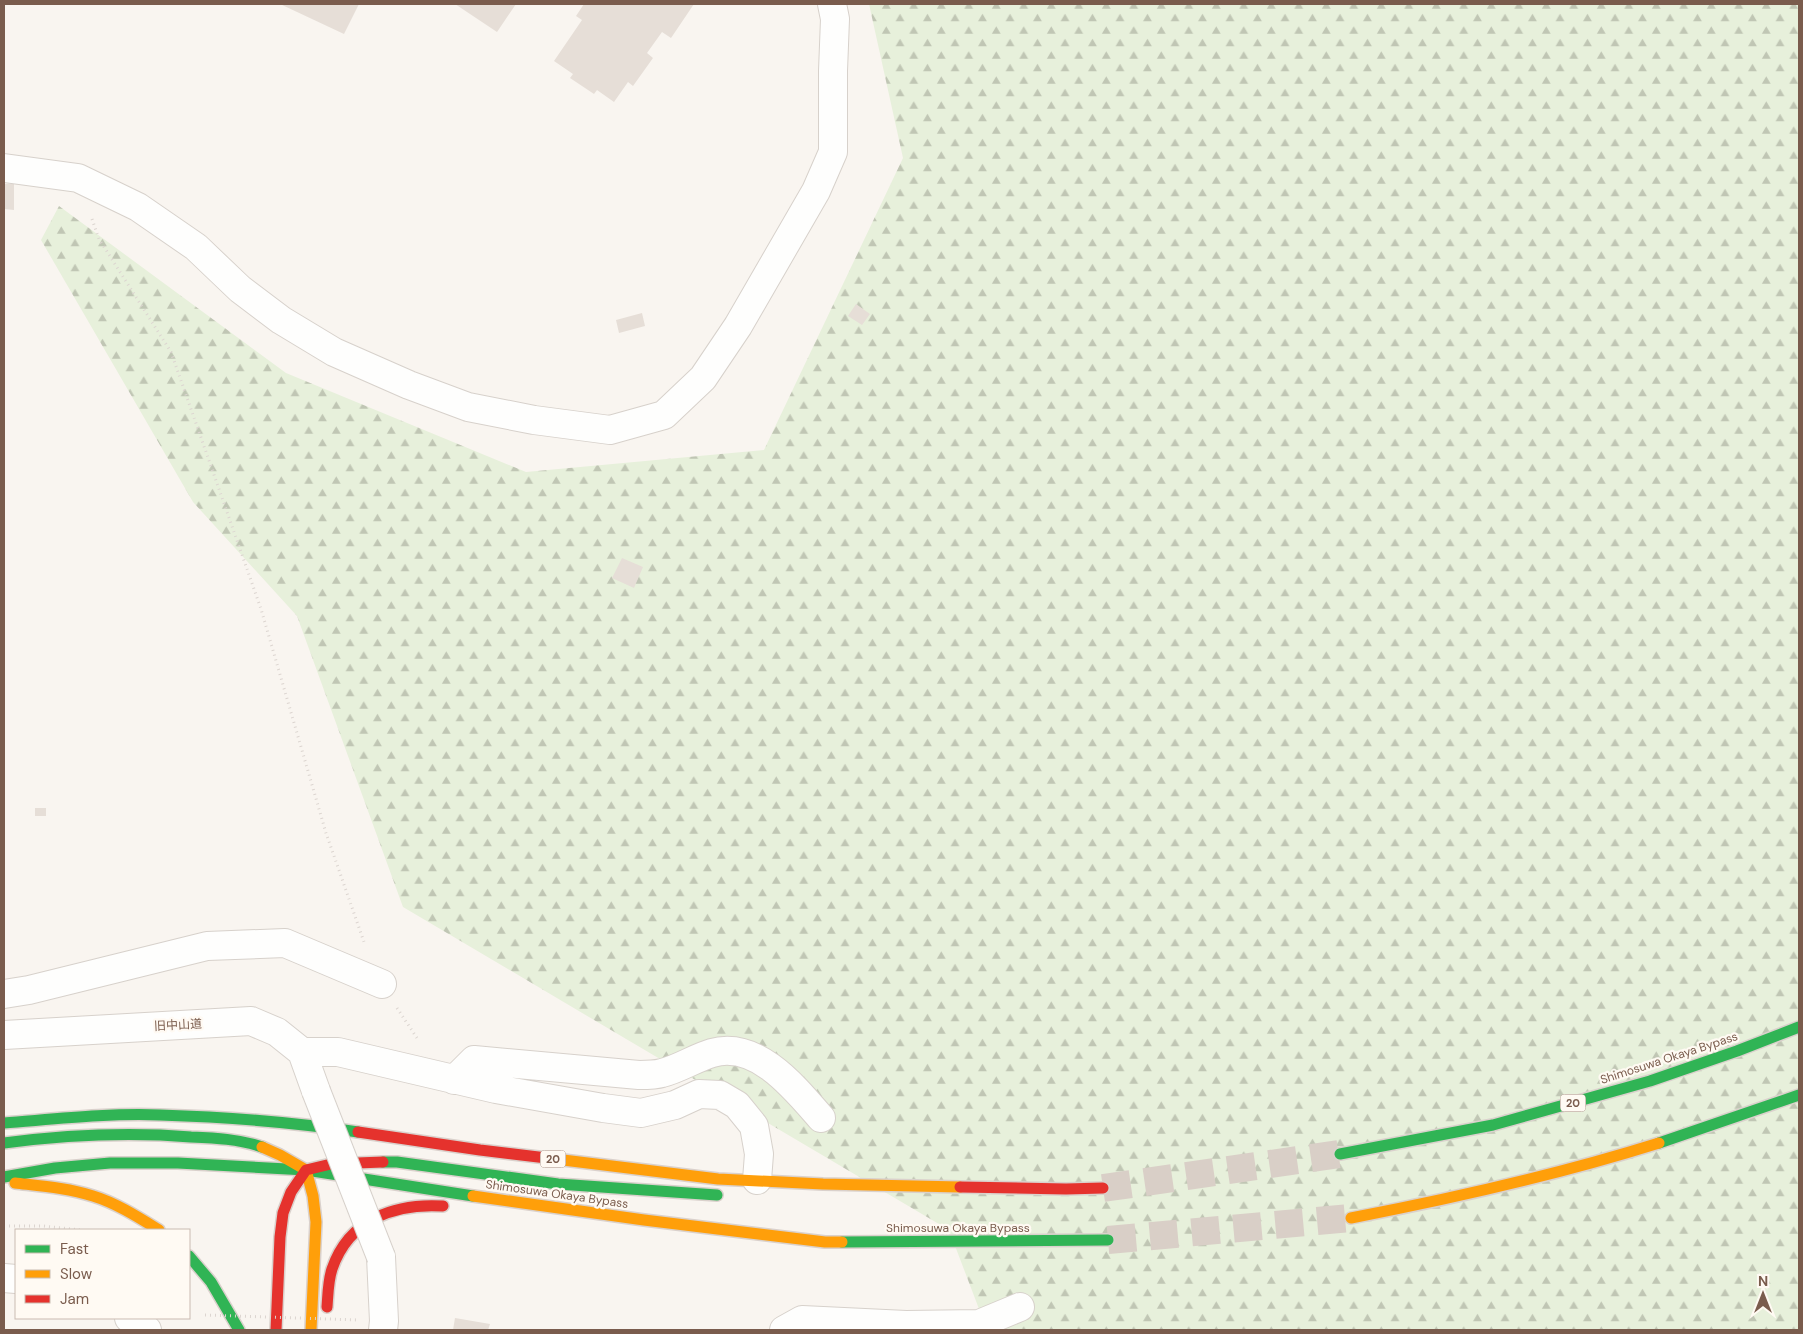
<svg xmlns="http://www.w3.org/2000/svg" width="1803" height="1334" viewBox="0 0 1803 1334" font-family="'DM Sans','Noto Sans JP',sans-serif">
<defs>
<pattern id="forest-firs" width="22" height="20" patternUnits="userSpaceOnUse" patternTransform="scale(1.25)"><rect width="22" height="20" fill="#e7f0db"/><path d="M5 1l3.5 6h-7zM16 11l3.5 6h-7z" fill="#c0c6b4"/></pattern>
</defs>
<rect width="100%" height="100%" fill="#f9f5f0"/>
<path fill="url(#forest-firs)" d="M869 4H1799V1330H987L949 1230 403 907 297 616 193 502 41 240 59 206 286 373 526 472 764 450 903 158Z"/>
<path fill="#e6ded7" d="M280 4H359L344 34Z
M455 4H516L497 32Z
M584 4H694L671 38 662 32 647 53 653 58 633 86 628 82 614 102 597 90 594 94 570 78 573 74 554 61 582 20 576 16Z
M4 184H14V210L4 209Z
M856 304 870 314 862 325 848 316Z
M642 313 645 326 619 333 616 320Z
M622 558 643 567 634 588 612 578Z
M35 808H46V816H35Z
M455 1318 490 1324 488 1330H453Z"/>
<g fill="none" stroke-linecap="round" stroke-linejoin="round">
<path stroke="#d9cfc7" stroke-width="28" stroke-dasharray="28 14" stroke-linecap="butt" d="M1103 1188 1340 1154
M1108 1240 1351 1218"/>
<g stroke="#d7d1cb" stroke-width="30">
<path id="street" d="M4 168 78 178 138 207 196 247 240 289 281 320 334 352 409 385 468 407 534 420 610 430 664 415 703 378 738 326 816 191 833 152V71L835 19 832 4
M4 994 29 990 207 946 285 943 382 984
M4 1035 251 1021 277 1032 302 1052 316 1091
M302 1052H338L496 1089 603 1108 641 1113 675 1105 699 1094 720 1095 737 1105 754 1126 759 1154 757 1180
M454 1080 474 1060 639 1075C646 1075 655 1075 662 1073 679 1069 695 1058 712 1053 757 1040 795 1088 821 1118
M381 1257 384 1321 383 1330
M4 1278 16 1279
M129 1318 147 1330
M784 1330 802 1320 906 1325 979 1324 1020 1307"/>
</g>
<g stroke="#dad1cc" stroke-width="14">
<path id="fast" d="M4 1123C56 1119 108 1113 160 1115 226 1117 292 1122 358 1132
M4 1143C66 1135 128 1132 191 1137 215 1138 239 1139 262 1147
M1659 1143 1799 1095
M1340 1154 1493 1125 1650 1081 1737 1051 1799 1027
M383 1162H397L558 1184 717 1195
M4 1177 55 1168 110 1163H178L306 1170 473 1196
M842 1242 1108 1240
M189 1256 211 1282 239 1330"/>
</g>
<g stroke="#dad1cc" stroke-width="14">
<path id="slow" d="M262 1147 280 1155 306 1170 313 1196 316 1222 311 1330
M555 1159 718 1179 823 1184 960 1187
M15 1183C41 1186 68 1188 93 1196 116 1203 138 1217 159 1230
M473 1196 644 1220 825 1242H842
M1351 1218C1455 1198 1557 1175 1659 1143"/>
</g>
<g stroke="#dad1cc" stroke-width="14">
<path id="jam" d="M358 1132 480 1150 555 1159
M960 1187 1066 1189 1103 1188
M327 1307C328 1294 328 1281 332 1269 349 1219 395 1203 443 1206
M276 1330 280 1237 283 1213 291 1192 306 1170 331 1164 383 1162"/>
</g>
<path stroke="#dcd5d0" stroke-width="3" stroke-dasharray="1 4" stroke-linecap="butt" d="M92 219 99 239 171 352 261 609 326 833 364 942
M397 1008 417 1038
M4 1226H43L81 1230"/>
<use href="#street" stroke="#fefefd" stroke-width="28"/>
<use href="#fast" stroke="#30b455" stroke-width="11"/>
<use href="#slow" stroke="#ff9f0a" stroke-width="11"/>
<use href="#jam" stroke="#e5322d" stroke-width="11"/>
<g stroke="#d7d1cb" stroke-width="30" stroke-linecap="butt">
<path id="street-bridge" d="M316 1091 381 1257"/>
</g>
<path stroke="#dcd5d0" stroke-width="3" stroke-dasharray="1 4" stroke-linecap="butt" d="M205 1315 359 1320"/>
<use href="#street-bridge" stroke="#fefefd" stroke-width="28"/>
</g>
<g text-anchor="middle" stroke-width="4.5" stroke-linejoin="round" paint-order="stroke">
<g fill="#fffaf3" stroke="#a28b7f" stroke-width="1">
<rect x="1560.5" y="1094.5" width="25" height="17" rx="4"/>
<rect x="540.5" y="1150.5" width="25" height="17" rx="4"/>
</g>
<g font-size="11" font-weight="bold" fill="#7a5c4d">
<text x="1573" y="1107">20</text>
<text x="553" y="1163">20</text>
</g>
<g font-size="12" fill="#7a5c4d" stroke="#fffaf3">
<text transform="translate(178 1025) rotate(-3)" y="4">旧中山道</text>
<text transform="translate(1669 1058) rotate(-18)" y="4">Shimosuwa Okaya Bypass</text>
<text transform="translate(557 1194) rotate(8)" y="4">Shimosuwa Okaya Bypass</text>
<text x="958" y="1232">Shimosuwa Okaya Bypass</text>
</g>
</g>
<rect width="1803" height="1334" fill="none" stroke="#7a5c4d" stroke-width="10"/>
<rect x="15" y="1229" width="175" height="90" fill="#fffaf3" stroke="#cabbb1"/>
<rect x="25" y="1245" width="25" height="8" fill="#30b455" stroke="#cabbb1"/>
<text x="60" y="1254" font-size="15" fill="#7a5c4d">Fast</text>
<rect x="25" y="1270" width="25" height="8" fill="#ff9f0a" stroke="#cabbb1"/>
<text x="60" y="1279" font-size="15" fill="#7a5c4d">Slow</text>
<rect x="25" y="1295" width="25" height="8" fill="#e5322d" stroke="#cabbb1"/>
<text x="60" y="1304" font-size="15" fill="#7a5c4d">Jam</text>
<g transform="translate(1763 1294)" stroke="#fffaf3" stroke-width="4" paint-order="stroke">
<path d="M0-4L9 19L0 12L-9 19Z" fill="#7a5c4d"/>
<text y="-8" font-size="14" font-weight="bold" text-anchor="middle" fill="#7a5c4d">N</text>
</g>
</svg>
